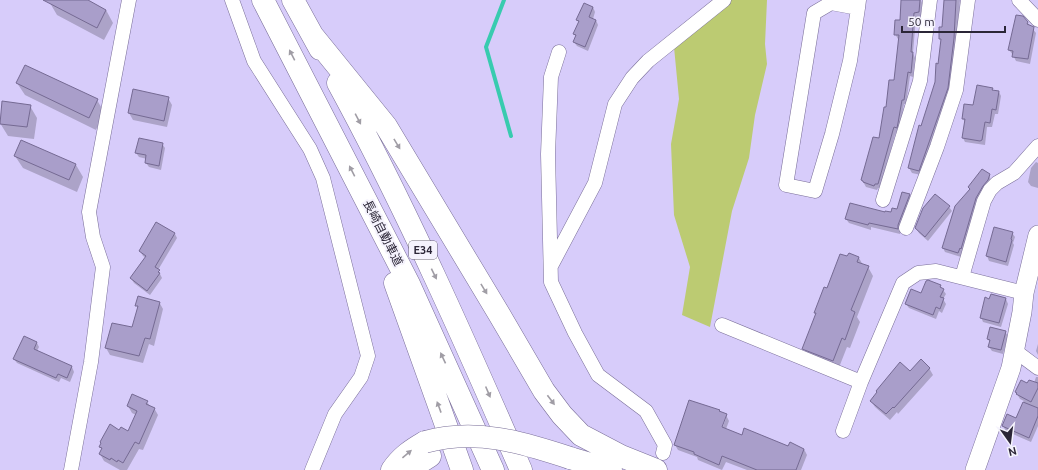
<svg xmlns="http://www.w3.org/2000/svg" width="1038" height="470" viewBox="0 0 1038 470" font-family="Ubuntu,'Noto Sans JP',sans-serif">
<rect width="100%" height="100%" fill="#d7ccfa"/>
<path fill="#bccb72" d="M726 0H767L765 44 767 64 755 115 749 158 732 211 710 327 682 315 690 267 674 215 671 144 679 99 674 47Z"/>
<path fill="#0003" fill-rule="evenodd" d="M51 0H85L106 10 113 23 104 40 57 15 50 3Z
M902 0H921L922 3 921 16 916 17 913 53 915 58 913 77 910 76 906 104H904L899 132 897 131 895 135 880 188H878L877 190 866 187 862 180 880 140 887 108 895 81 899 39H898L895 34 900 21Z
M945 0H960L956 44 950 93 921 175 912 173 909 168 936 82 939 65 942 42 940 38 943 28Z
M593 7 595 12 593 19 596 20 598 25 588 51 577 46 574 42 576 37 574 34 579 23 577 20Z
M1027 22 1036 33 1030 64 1016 61 1013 55 1009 50Z
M17 83 97 100 104 112 96 130 25 95Z
M992 89 993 91 999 92 1001 96 998 114H995L992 127H987L985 145 965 142 963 138 965 122 963 119Z
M168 98 172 105 167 127 133 120 129 113Z
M30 106 37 118 34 139 8 136 0 123Z
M162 144 165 148 161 170 149 167 146 163 147 159 139 157 136 153Z
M15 156 76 165 83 177 77 192 23 168Z
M1036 162 1038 163V188L1031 186 1028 182 1031 168Z
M989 175 991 180 961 257 945 252 943 248 970 190 969 187Z
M909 195 912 199 900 234 871 227V230L849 223 846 219 892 214 898 210Z
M949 207 952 211 928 241 919 233 916 228Z
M995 228 1012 233 1015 237 1013 243 1014 245 1008 266 989 261 987 256Z
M175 234 177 238 158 270 162 278 150 295 134 283 131 278 146 258 143 256 140 251Z
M848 258H859L863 265 868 267 873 276 857 317 860 322 850 348 847 347 838 370 809 358 804 349 817 315 815 313 828 289Z
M940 286 946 294 943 299 946 304 942 313 939 311 936 319 909 308 906 304Z
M1006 299 1008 304 1001 327 983 322 981 317 990 300Z
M159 302 163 309 154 346 149 344 143 363 110 355 106 348 133 328 138 309 137 306Z
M1005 332 1008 336 1003 354 992 351 989 347 990 343 988 339Z
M37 343 39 347 37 351 72 367 74 372 70 382 61 378 59 382 17 363 14 359Z
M1038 344V355L1036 351Z
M929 368 933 375 898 414 897 412 890 420 875 407 871 401 910 372Z
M1036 377H1038V426L1031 442 1006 431 1003 426 1016 419 1024 401 1020 399 1017 394 1028 384 1034 383Z
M147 402 150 406 154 408 158 415 143 450 139 449 127 470H120L104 461 100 454 102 450 100 447 119 431 128 433 136 415 132 413 128 406Z
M719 411 720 413 726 415 729 421 726 429 742 436 804 449 807 455 801 470H747L726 462 722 470 698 460 697 457 678 450 675 445ZM724 418H726L721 432 719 431Z"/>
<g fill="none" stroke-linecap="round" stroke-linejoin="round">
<path stroke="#38cbaf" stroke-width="4" d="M504 0 486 47 511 136"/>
</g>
<path fill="#a99eca" stroke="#756a93" d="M43 0H88L106 10 97 28Z
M901 0H920L919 12 914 13 911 52H913L911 73 908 72 904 100H902L898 123 897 128 894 127 893 130 878 184H875L874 186 863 182V181L861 180 873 137 879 138 884 107H886L889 80H894L899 35H894L895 20H900Z
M944 0H956L954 38 948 88 919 171 908 168 919 125 921 126 935 82 936 63 938 64 941 39H939V27H942Z
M584 3 593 7 589 17 596 20 585 47 573 42 576 35 573 34 579 21 576 20Z
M1016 15 1023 16 1028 22 1027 24 1034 27 1028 59 1012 57 1013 51 1008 50Z
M25 65 98 99 89 118 16 83Z
M977 85 993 88 992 90 999 91 996 110 992 109 990 123 985 122 982 140 980 141 962 138 965 119H962L964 104 973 105Z
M133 89 169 97 164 121 128 113Z
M2 101 31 105 27 127 0 124Z
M139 138 163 143 159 166 145 163 146 155 135 153Z
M21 140 76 164 69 180 14 156Z
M982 169 990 174 988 180 983 186 976 198 961 249 960 248 958 253 942 248 955 206 970 189 968 187Z
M902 192 910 194 898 225V229L869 223 868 225 845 219 850 203 885 212V211L891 212 892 208 897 209Z
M935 194 950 206 925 237 915 228 923 208Z
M156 222 175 233 155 267 160 270 158 272 160 273 147 291 130 278 146 256 139 251Z
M994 227 1013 232 1011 239 1012 240 1006 262 986 256Z
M849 253 859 257 857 262 869 266 851 310 855 312 845 340 842 338 833 361 802 349 816 313H814L824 287 827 288 840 254 847 256Z
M928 280 941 285 940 287 944 289 940 297 944 298 940 309 936 307 933 315 905 304 911 289 921 293 926 281Z
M991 294 1006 298 999 323 980 318 985 297 989 299Z
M138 296 160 302 150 339 145 338 139 356 105 348 112 323 132 327 138 306H135Z
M990 327 1006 331 1001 350 988 347 990 340 987 339Z
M24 336 37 342 34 349 72 366 67 378 58 374 56 378 13 359Z
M921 359 930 368 894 408 893 407 886 414 870 401 877 392 876 391 900 362 910 371Z
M1021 380 1027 383 1029 380 1038 383V388L1031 402 1016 394 1017 393 1015 392Z
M132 394 148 401 146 404 155 408 139 444 135 442 123 463 118 460 117 462 111 458 110 460 99 454 102 448 99 447 101 443 100 442 110 424 119 430 121 427 128 431 137 411 127 406Z
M689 400 720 410 719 411 727 414 722 427 742 435 744 428 788 446 790 442 804 449 796 470H757L722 456 719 465 694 454V452L674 445Z
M1023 402 1038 408V416L1029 438 1002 426 1007 414 1016 418Z"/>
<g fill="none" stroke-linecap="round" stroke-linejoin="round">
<g stroke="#7a6f99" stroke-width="15">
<path id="street" d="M232 0 254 61 310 149 323 178 368 356 361 377 335 414 312 470
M1019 0 1038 20
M858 8 831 3 814 13 786 185 815 191 832 134 850 61 858 8 859 0
M559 52 551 77 548 154 551 282 575 333 598 375 646 411 665 445 663 453
M883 200 920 81 930 0
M906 228 937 147 956 90 968 0
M551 266 595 183 615 104 632 78 648 61 724 0
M962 277 984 201 990 190 997 183 1014 173 1038 146
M722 325 861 382
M1014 350 1038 368
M843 431 861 382 903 283 918 273 936 271 1024 293
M71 470 91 362 103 267 93 237 89 212 129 0"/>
</g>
<g stroke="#7a6f99" stroke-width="20">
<path id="secondary" d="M975 470 1011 368 1022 312 1024 293 1038 235"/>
</g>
<g stroke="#7a6f99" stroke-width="23">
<path id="highway" d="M263 0 409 284 493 470
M293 0 320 49
M313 36 386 126 499 314 544 391 562 415 581 435 621 456 656 470
M338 83C406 208 464 339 521 470
M395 283 462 470
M570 458 611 470
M392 470C401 457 411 450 425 442
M412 470 416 465 430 456"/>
</g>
<use href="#street" stroke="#fff" stroke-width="14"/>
<use href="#secondary" stroke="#fff" stroke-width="19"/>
<use href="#highway" stroke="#fff" stroke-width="22"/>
<g stroke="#7a6f99" stroke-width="23" stroke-linecap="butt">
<path id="highway-bridge" d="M425 442C476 428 521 442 570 458"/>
</g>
<use href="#highway-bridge" stroke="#fff" stroke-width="22"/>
</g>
<defs><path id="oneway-solid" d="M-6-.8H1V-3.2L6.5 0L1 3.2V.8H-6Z"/></defs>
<g fill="#a09da5">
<use href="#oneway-solid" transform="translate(292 55) rotate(-117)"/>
<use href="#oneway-solid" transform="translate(358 119) rotate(62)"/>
<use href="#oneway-solid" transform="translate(397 144) rotate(59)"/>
<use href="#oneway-solid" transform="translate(352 171) rotate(-117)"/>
<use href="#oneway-solid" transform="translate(434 274) rotate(64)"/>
<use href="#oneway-solid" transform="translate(484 289) rotate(59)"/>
<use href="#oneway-solid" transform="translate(443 358) rotate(-115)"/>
<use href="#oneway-solid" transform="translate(488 392) rotate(67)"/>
<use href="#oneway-solid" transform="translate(551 400) rotate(53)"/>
<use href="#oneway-solid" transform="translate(439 407) rotate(-110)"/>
<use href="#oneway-solid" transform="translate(407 454) rotate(-40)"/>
</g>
<g text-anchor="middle" stroke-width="4" stroke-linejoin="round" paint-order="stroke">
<rect fill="#f5f3fd" stroke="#686472" stroke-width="1" x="409" y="241" width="28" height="18" rx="3"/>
<g font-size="11" font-weight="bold" fill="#2b2637">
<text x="423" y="254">E34</text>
</g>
<g font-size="12" fill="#2b2637" stroke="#f5f3fd">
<text transform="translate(383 233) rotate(63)" y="4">長崎自動車道</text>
</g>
</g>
<g transform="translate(1010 442) rotate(166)" stroke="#f5f3fd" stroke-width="3" paint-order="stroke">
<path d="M0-3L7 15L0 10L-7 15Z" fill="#2b2637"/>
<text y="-6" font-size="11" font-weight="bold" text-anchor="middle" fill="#2b2637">N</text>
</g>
<path d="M902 26v6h103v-6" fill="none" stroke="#2b2637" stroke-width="2"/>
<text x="908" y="26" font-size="12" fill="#2b2637" stroke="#f5f3fd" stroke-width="3" paint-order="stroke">50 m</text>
</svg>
